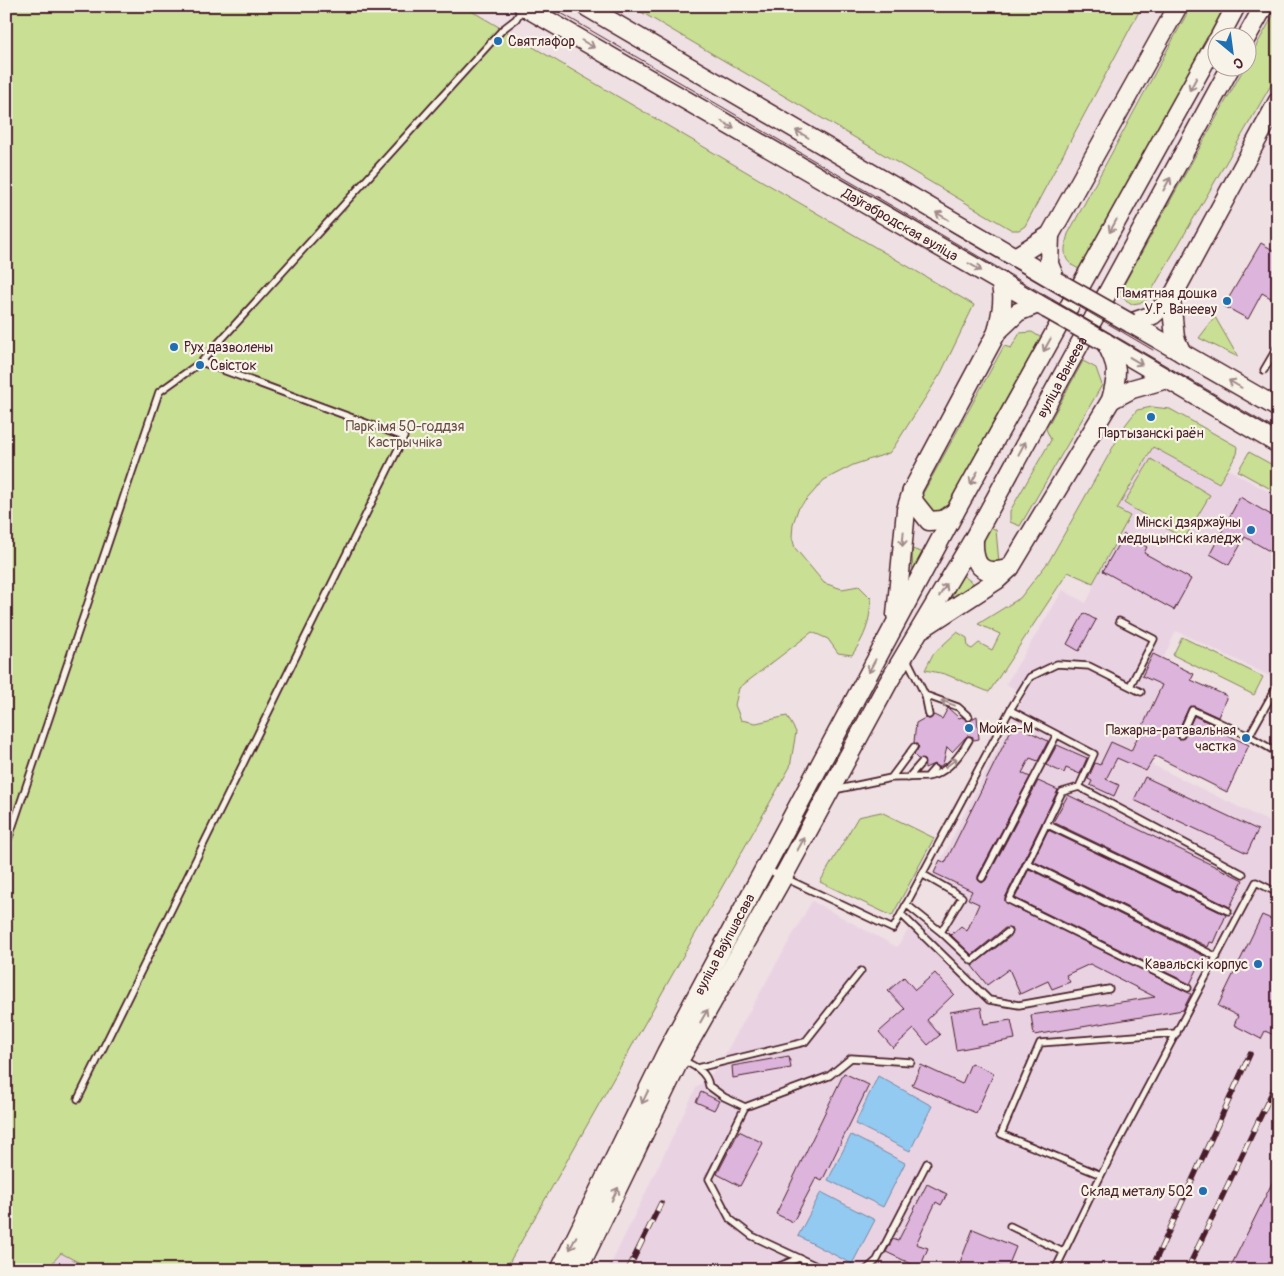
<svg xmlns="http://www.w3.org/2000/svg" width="1284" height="1276" viewBox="0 0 1284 1276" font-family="Pangolin,sans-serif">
<rect width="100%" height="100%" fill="#efe0e4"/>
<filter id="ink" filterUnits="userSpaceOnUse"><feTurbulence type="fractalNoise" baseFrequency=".02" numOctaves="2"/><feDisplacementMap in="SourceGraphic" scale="10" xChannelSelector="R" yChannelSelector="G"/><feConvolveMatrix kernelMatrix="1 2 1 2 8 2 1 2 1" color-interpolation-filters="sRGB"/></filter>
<g filter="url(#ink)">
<path fill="#e9d3e2" d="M1153 447 1219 483 1228 469 1278 497V675L1276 679 1176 631 1163 659 1194 674 1151 764 1278 826V1270H608L696 1088 716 1070 812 901 897 947 915 919 941 941 966 895 933 876 1025 695 1006 684 1063 590 1086 603 1092 591 1093 583 1130 517 1117 509Z
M60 1253 93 1270H46Z"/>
<path fill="#c8df94" stroke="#897f60" d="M6 6H463L974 305 941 373 894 447 889 453 853 465 824 480 798 509 793 524 792 537 795 548 824 583 842 589 859 586 871 598C870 622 866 635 852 655L838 653 828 639 812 632 739 688 735 705 741 720 756 723 787 716 796 732 790 767 505 1270H93L61 1253 46 1270H6Z
M631 6H1142L1025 226 1019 230H1012Z
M1191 6H1225L1082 270C1062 263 1063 252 1068 234Z
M1278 7V73L1145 302 1132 304 1118 295 1244 68H1246L1247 62Z
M1215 317 1238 357 1199 338Z
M1032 332 1043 339 947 510 935 515 921 497 1004 346 1011 348 1020 333Z
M1083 361 1096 368 1102 385 1020 526 1010 522V511L1051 440 1046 429Z
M1152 407 1170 409 1238 447 1237 454 1219 483 1153 447 1117 509 1130 516 1093 583 1068 572 989 692 945 674 925 670 933 654 957 632 967 638 968 647 972 649 979 643 992 650 1000 634 978 624 1020 598 1049 561 1126 424 1137 410Z
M1249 452 1278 468V493L1238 471Z
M1151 459 1210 495 1184 539 1124 503Z
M989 526 996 530 999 563H987L979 545Z
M912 549 927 554 913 579Z
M961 574 977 586 950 601Z
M1182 637 1263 677 1254 695 1173 655Z
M881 812 934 838 892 916 820 882 858 817Z"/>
<path fill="#93caf1" stroke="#7686a2" d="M878 1076 932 1106 910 1151 855 1124Z
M851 1135 905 1163 883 1207 828 1180Z
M821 1192 875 1220 852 1264 798 1236Z"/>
<path fill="#dcb4dc" stroke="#4a1f2b" d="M1261 243 1278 253V268L1273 276 1278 279V302L1262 293 1248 319 1224 306Z
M1240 497 1278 519V556L1245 537 1229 565 1210 554Z
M1124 534 1147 547 1144 553 1191 579 1174 610 1103 571Z
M1084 613 1096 620 1079 651 1067 644Z
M1153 654 1194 674 1191 680 1227 696 1218 717 1194 706 1189 707 1176 735 1179 739 1184 738 1194 716 1214 725 1213 728 1249 745 1227 792 1155 756 1146 771 1117 758 1106 779 1119 785 1114 796 1090 785 1092 781 1088 779 1095 763 1100 765 1111 742 1131 751 1162 685 1142 676Z
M948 708 959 718 962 717 968 721 977 716 979 739 974 740 971 736H967L952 752 947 747 943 764 938 768 934 764 925 768 924 760 918 759 914 755 919 747 914 742 916 723 925 718 930 719 934 715 942 719Z
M1014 724 1048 741 1038 761 1030 758 1022 773 1030 777 978 876V880L982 883 986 880 1038 781 1058 790 1005 898V902L1191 994 1183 1010 1034 1035 1031 1015 1155 997 1090 964 1066 975 1070 982 1052 989 1048 981 1020 994 1009 969 987 985 972 966 1011 936 1012 929 1005 928 972 955 951 935 961 926 967 931 979 904 968 899 972 891 934 873 940 860 945 863Z
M1057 745 1087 758 1080 774 1066 768 1064 773 1046 765Z
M1145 777 1258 830 1247 853 1134 800Z
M1068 795 1243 880 1230 907 1053 822Z
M1048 830 1226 915 1214 943 1210 942 1208 947 1033 861Z
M1029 869 1204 956 1190 984 1015 898Z
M1262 915 1278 922V1037L1265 1031 1261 1039 1234 1025 1238 1016 1218 1006Z
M935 973 954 994 927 1020 940 1035 928 1045 914 1029 893 1048 879 1032 905 1009 888 991 904 977 915 990Z
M981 1007 984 1024 1011 1020 1015 1039 956 1050 950 1012Z
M789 1056 791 1068 733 1078 732 1066Z
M971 1063 994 1073 976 1113 912 1085 921 1065 962 1084Z
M844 1073 869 1085 822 1181 816 1178 793 1222 776 1214Z
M701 1092 719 1101 714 1110 696 1102Z
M739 1131 763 1143 740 1186 717 1174Z
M1278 1171V1270H1229Z
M927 1184 947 1194 941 1205 936 1202 916 1244 928 1248 920 1268 886 1252 893 1239 898 1241Z
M973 1229 1016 1247 1007 1269 998 1266 996 1270H957Z"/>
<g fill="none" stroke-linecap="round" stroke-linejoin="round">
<g stroke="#4a1f2b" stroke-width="9">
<path id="lane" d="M1264 370 1278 346
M1119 621 1154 639 1130 686
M906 657 925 695 929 715
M1278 684 1249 736 1278 753
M925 695 958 707 969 717
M1010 710 1030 677 1057 664 1089 666 1141 692
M1181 735 1192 710 1249 736
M927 777C946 774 960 756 969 740
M891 778 914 747
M908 778 921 763
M1079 787 1243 874
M834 790 891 778 927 777 934 769
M1046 824 1228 911
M6 846 159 392 201 362 503 29 516 19 522 9
M1027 863 1217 957
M766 869 893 929 1010 710 1094 754 1079 787 1062 792 1009 900 1188 988
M982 878 1056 736
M906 904 941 932 962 897 922 874
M901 914 989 1000 1019 1005 1109 989
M941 932 972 961 1008 932
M682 1060C695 1066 707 1072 709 1086L724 1097 745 1107 709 1179 730 1219 752 1236 825 1270
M697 1068 805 1042 861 971
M78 1099 404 437 201 362
M745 1107 829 1076 851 1058 911 1062
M1101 1175 1001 1134 1040 1043 1177 1033
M1010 1226 1063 1252
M770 1270 799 1258
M866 1270 877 1260 927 1163
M1055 1270 1101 1175 1256 882 1278 893"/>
</g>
<g stroke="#4a1f2b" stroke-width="21">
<g id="primary">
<path id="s1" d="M523 6 1047 309"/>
<path d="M585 6 1056 281"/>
<path d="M1219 38 1236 6"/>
<path d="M1246 38 1264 6"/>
<path d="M1050 235 1049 264 1056 281"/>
<path d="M1015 257 1050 235 1178 6"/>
<path d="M1171 299 1175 338 1182 353"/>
<path d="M1130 323 1153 315 1171 299 1278 101"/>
<path d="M1130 323 1278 408"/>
<path d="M997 332C1001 314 1005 299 1000 281"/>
<path d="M1106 343 1278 444"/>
<path d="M1111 400 1132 389 1167 379"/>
<path d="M912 491 914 502 929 521 943 520 955 512"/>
<path d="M974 538C973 565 980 577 1010 568"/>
<path d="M896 615 906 510 912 491 997 332 1018 312 1038 304"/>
<path d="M923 628 997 580 1010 568 1111 400C1118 374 1119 366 1105 342"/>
<path id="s2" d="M560 1270 666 1053 955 512 1216 42"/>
<path id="s3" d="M578 1270 680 1059 783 877 888 683 974 538 1230 68"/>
</g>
</g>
<use href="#lane" stroke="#f7f3e8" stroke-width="5.5"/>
<use href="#primary" stroke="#f7f3e8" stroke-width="18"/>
<path stroke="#4a1f2b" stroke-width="1" d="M549 6 1278 431
M935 222 1153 350"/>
<g stroke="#4a1f2b" stroke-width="5.5">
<path id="rail" d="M628 1270 661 1203
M1151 1270 1250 1054
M1187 1270 1278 1080"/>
</g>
<use href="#rail" stroke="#f7f3e8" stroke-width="4" stroke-dasharray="11" stroke-linecap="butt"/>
<g stroke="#4a1f2b" stroke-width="21" stroke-linecap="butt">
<path id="primary-bridge" d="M1056 281 1130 323
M1047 309 1105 342"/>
</g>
<use href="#primary-bridge" stroke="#f7f3e8" stroke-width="18"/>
</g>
<defs><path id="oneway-shaft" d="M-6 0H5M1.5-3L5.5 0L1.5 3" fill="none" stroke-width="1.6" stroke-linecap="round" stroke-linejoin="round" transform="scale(1.25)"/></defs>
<g stroke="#a0898a">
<use href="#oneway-shaft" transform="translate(588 44) rotate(30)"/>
<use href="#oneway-shaft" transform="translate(1193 84) rotate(119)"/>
<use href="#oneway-shaft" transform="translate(728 125) rotate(30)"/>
<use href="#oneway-shaft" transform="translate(802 134) rotate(-150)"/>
<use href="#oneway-shaft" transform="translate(1167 184) rotate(-61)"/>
<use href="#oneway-shaft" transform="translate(942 216) rotate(-150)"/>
<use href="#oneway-shaft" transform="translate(1113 226) rotate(119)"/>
<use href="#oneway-shaft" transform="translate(975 267) rotate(30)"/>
<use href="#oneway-shaft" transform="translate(1047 345) rotate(119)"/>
<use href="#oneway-shaft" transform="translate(1136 361) rotate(31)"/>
<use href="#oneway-shaft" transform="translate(1235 384) rotate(-150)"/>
<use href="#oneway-shaft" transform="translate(1022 448) rotate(-62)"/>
<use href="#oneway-shaft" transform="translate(974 478) rotate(119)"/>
<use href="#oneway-shaft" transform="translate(903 539) rotate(95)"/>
<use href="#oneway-shaft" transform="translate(943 590) rotate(-59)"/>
<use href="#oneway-shaft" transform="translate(872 666) rotate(118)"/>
<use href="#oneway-shaft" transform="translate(948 703) rotate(-160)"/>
<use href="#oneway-shaft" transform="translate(951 763) rotate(-37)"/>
<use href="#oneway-shaft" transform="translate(801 844) rotate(-61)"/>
<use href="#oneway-shaft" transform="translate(704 1016) rotate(-60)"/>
<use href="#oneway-shaft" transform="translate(645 1097) rotate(116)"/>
<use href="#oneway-shaft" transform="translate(615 1194) rotate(-64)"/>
<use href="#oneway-shaft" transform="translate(573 1243) rotate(116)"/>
</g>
</g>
<g fill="#1f6fb2" stroke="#f7f3e8" stroke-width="2">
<circle cx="498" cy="41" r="5"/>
<circle cx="1227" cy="301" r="5"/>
<circle cx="174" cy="347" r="5"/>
<circle cx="200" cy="365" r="5"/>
<circle cx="1151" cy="417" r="5"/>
<circle cx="1251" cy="530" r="5"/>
<circle cx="969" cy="728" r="5"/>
<circle cx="1246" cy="738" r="5"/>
<circle cx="1258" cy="964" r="5"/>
<circle cx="1203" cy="1191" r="5"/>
</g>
<g text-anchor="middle" stroke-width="4.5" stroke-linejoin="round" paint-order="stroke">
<g font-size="14" fill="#4a1f2b" stroke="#f7f3e8" text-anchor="end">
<text x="508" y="46" text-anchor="start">Святлафор</text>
<text x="1217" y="298">Памятная дошка<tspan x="1217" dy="16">У.Р. Ванееву</tspan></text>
<text x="184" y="352" text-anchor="start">Рух дазволены</text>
<text x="210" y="370" text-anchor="start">Свісток</text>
<text x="1151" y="438" text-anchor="middle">Партызанскі раён</text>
<text x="1241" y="527">Мінскі дзяржаўны<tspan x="1241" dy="16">медыцынскі каледж</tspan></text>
<text x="979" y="733" text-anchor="start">Мойка-М</text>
<text x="1236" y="735">Пажарна-ратавальная<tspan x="1236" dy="16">частка</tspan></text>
<text x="1248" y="969">Кавальскі корпус</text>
<text x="1193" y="1196">Склад металу 502</text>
</g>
<g font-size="14" fill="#4a1f2b" stroke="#f7f3e8">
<text dy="5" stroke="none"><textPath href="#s1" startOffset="436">Даўгабродская вуліца</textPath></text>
<text dy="5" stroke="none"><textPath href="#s3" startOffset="1016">вуліца Ванеева</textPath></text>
<text dy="5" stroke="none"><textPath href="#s2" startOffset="365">вуліца Ваўпшасава</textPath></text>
</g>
<g font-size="14" fill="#6a4f45" stroke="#f7f3e8">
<text x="405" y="431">Парк імя 50-годдзя<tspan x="405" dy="16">Кастрычніка</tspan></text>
</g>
</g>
<rect width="1284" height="1276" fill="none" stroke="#f7f3e8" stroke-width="25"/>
<rect x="12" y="12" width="1259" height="1251" fill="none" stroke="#4a1f2b" stroke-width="2" filter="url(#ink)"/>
<g transform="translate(1232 52) rotate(151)"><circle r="24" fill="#f7f3e8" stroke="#b29e9c"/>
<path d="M0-4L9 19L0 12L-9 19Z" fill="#1f6fb2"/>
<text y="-8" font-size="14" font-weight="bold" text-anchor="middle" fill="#4a1f2b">С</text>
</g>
</svg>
